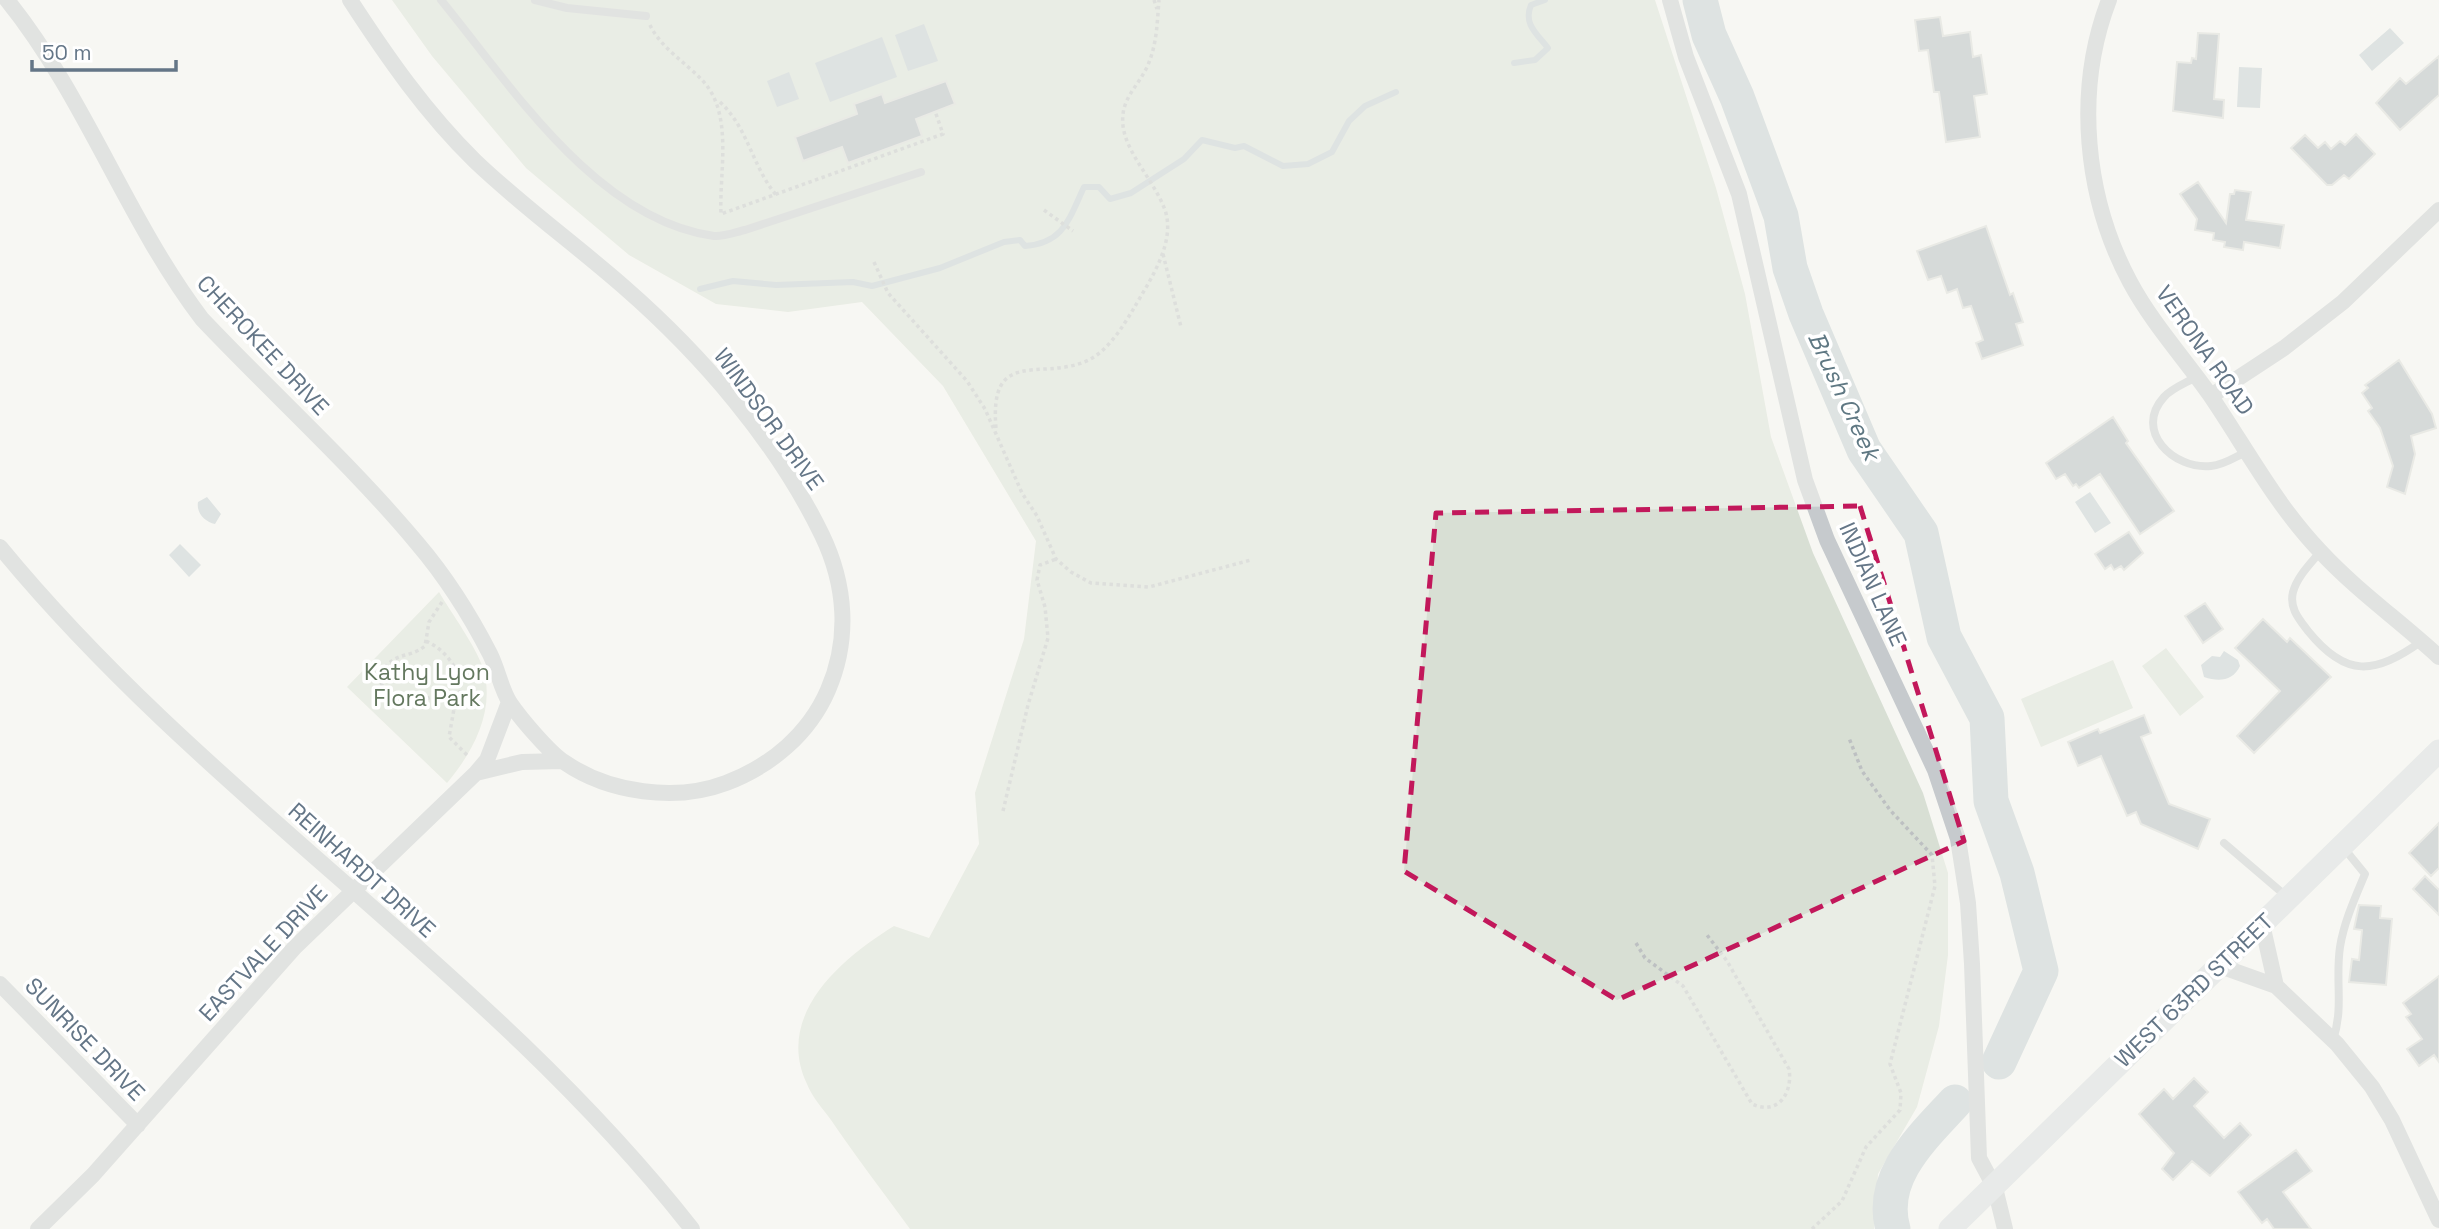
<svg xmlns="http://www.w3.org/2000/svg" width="2439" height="1229" viewBox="0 0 2439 1229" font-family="'Space Grotesk',sans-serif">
<rect width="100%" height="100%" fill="#f7f7f3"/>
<path fill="#d8dfd4" d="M392 0H1655L1716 188 1745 294 1771 437 1813 553 1923 793 1948 873V955L1939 1026 1917 1107 1878 1174 1874 1229H910C884 1193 856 1157 831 1120 823 1109 812 1097 807 1084 774 1015 842 958 894 926L929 938 979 844 975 793 1024 639 1036 541 943 386 862 302 788 312 716 304 629 255 526 168 432 56Z
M439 592C452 614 475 645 483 668 496 710 473 752 447 783L347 687Z
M2166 648 2204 697 2180 716 2142 666Z
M2113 660 2133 708 2041 747 2021 699Z"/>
<path fill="#bfcacf" d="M924 24 938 61 908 71 895 35Z
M2390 28 2404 43 2372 71 2359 55Z
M882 37 897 77 830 102 815 63Z
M2239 67 2262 68 2260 108 2237 107Z
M789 72 799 99 777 107 767 81Z
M2090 492 2111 523 2095 533 2075 502Z
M207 497 221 514 215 524C205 522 196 513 198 502Z
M180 544 201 565 189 577 169 555Z
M2224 651 2238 660 2240 666C2233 681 2219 682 2204 677L2201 665 2212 656 2220 657Z"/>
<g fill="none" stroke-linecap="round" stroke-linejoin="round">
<path stroke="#bfcacf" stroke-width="6" d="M1514 63 1535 60 1548 48C1537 34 1523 24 1531 5L1545 0
M700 289 733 281 776 285 853 282 872 286 940 268 1004 242 1020 240 1025 246C1064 243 1069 219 1084 187H1099L1110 199 1131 193 1184 159 1202 140 1235 148 1244 146 1283 166 1308 164 1332 152 1349 121 1365 106 1396 92"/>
<path stroke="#bfcacf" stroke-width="35" d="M1700 0 1709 35 1737 97 1781 216 1790 268 1806 314 1864 450 1921 533 1944 637 1987 718 1991 801 2017 873 2041 971 1999 1062
M1893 1229C1878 1177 1924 1136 1955 1102"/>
</g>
<path fill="#adb5bb" stroke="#d8d9d6" stroke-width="2" d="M1940 17 1943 36 1970 32 1973 57 1981 55 1987 94 1974 96 1980 137 1946 142 1939 92H1934L1928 50 1919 51 1915 20Z
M2198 33 2219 34 2214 99 2224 100 2223 118 2173 111 2177 62 2191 63 2192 58 2196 59Z
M2439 56V95L2400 130 2376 103 2400 78 2406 84Z
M946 81 955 104 916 119 922 136 848 163 842 147 803 161 795 137 857 114 854 104 882 94 885 103Z
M2356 134 2375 154 2349 179 2344 175 2332 185H2327L2291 148 2305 135 2318 148 2325 142 2331 149 2340 141 2345 145Z
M2198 182 2226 223 2230 194H2234L2235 190 2251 192 2246 220 2284 225 2280 248 2244 242 2243 250 2224 247 2225 242 2213 240 2214 233 2195 230 2197 219 2180 194Z
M1986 226 2010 295 2013 293 2023 322 2016 324 2023 345 1982 359 1976 343 1983 340 1971 306 1963 308 1957 289 1947 293 1941 276 1928 280 1917 251Z
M2399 360 2432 414 2436 428 2411 436 2415 454 2405 494 2387 487 2393 466 2380 428 2368 411 2372 408 2362 393 2368 388 2365 385Z
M2113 417 2128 441 2126 443 2174 511 2140 534 2100 474 2079 488 2076 484 2073 486 2065 474 2056 479 2046 463Z
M2129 532 2143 553 2124 570 2121 566 2114 570 2111 565 2105 569 2095 554Z
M2205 603 2223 629 2203 643 2185 616Z
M2263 619 2287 642 2290 638 2331 677 2254 753 2237 736 2280 691 2235 648Z
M2144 715 2151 733 2141 737 2169 804 2210 819 2198 849 2141 824 2136 812 2127 816 2101 756 2078 766 2068 742 2098 729 2100 733Z
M2439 823V868L2431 876 2409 853Z
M2425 876 2439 890V915L2413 889Z
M2359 905 2381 906 2380 918 2392 919 2386 985 2349 982 2352 959 2359 960 2362 930 2354 929Z
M2439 976V1062L2434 1055 2419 1066 2407 1049 2422 1039 2406 1017 2411 1014 2403 1003Z
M2194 1078 2208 1092 2194 1106 2224 1138 2240 1123 2251 1135 2210 1176 2192 1161 2173 1180 2162 1169 2174 1153 2139 1114 2164 1089 2173 1099Z
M2296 1150 2312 1171 2283 1192 2311 1229H2274L2267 1219 2262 1223 2238 1192Z"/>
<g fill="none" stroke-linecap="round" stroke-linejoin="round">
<path stroke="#bdc0c2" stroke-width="3.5" stroke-dasharray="3.5 3.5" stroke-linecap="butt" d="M1154 0 1157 9
M650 25C660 47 686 63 702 80 734 113 719 172 721 214L943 134 935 111
M720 102C749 129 752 167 777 196
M1044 210 1073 231
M1163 254 1181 327
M874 262 888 293 967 381 985 409 1022 493 1037 516 1056 559 1071 572 1091 583 1149 587 1251 560
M996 428C989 348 1039 380 1084 362 1106 354 1122 328 1134 308 1150 280 1179 239 1163 205 1156 189 1145 174 1136 159 1128 145 1121 131 1123 114 1125 96 1139 84 1147 67 1157 45 1157 24 1159 0
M442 602 429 622 425 646C407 660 398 649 379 674 382 692 390 699 408 705 427 702 441 684 454 709L449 737 468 756
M426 641C448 651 465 675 459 699L451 703
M1003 811 1028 705 1048 638 1045 607 1037 580 1040 565 1056 559
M1636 943 1645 958 1683 986 1752 1104C1778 1116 1793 1093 1789 1069L1727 961 1707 935
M1812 1229 1842 1201 1866 1147 1900 1110 1901 1093 1890 1064 1935 886 1932 855 1890 810 1862 771 1849 738"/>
<path stroke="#c6cacd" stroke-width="8" d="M441 0C510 84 596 220 714 236 723 237 736 232 745 230L921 172
M535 0 567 8 646 16
M2196 377C2186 383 2172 388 2164 397 2133 431 2174 470 2211 466 2224 465 2235 457 2246 452
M2320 552C2310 564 2297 577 2293 592 2289 608 2299 619 2308 631 2346 678 2374 675 2422 641
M2224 843 2286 896
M2333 1040C2344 1007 2335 981 2340 947 2344 922 2355 898 2365 874L2343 847"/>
<path stroke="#c6cacd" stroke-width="16" d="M7 0C86 98 126 219 202 319 273 394 351 464 417 543 446 577 470 615 490 654 498 670 501 689 510 703 521 719 549 752 564 762 609 793 676 802 726 783 771 766 809 734 828 690 850 639 846 585 822 535 777 442 702 355 624 287 575 244 522 206 475 161 426 113 387 57 350 0
M1670 0 1686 57 1739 194 1805 480 1827 540 1935 770 1958 839 1968 903 1972 964 1979 1158 1995 1188 2005 1229
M2109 0C2074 91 2085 198 2130 282 2152 323 2184 358 2210 395 2246 448 2276 505 2320 551 2356 590 2400 621 2439 657
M2211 396 2284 348 2343 302 2439 210
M0 547C206 798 492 973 692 1229
M476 773 522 762 562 761
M2262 924 2276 986
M2220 966 2276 986 2337 1044 2372 1087 2392 1120 2439 1220
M0 984 138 1125
M38 1229 93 1175 295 947 476 773 487 760 509 702"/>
<path stroke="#d4d9dd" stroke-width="23" d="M1950 1229 2439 751"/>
</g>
<path d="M0 0H2439V1229H0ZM1860 506 1964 841 1617 1000 1404 871 1436 513Z" fill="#f7f7f3" fill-opacity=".55" fill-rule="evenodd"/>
<path fill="none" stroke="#c2185b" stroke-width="5" stroke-dasharray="14 9" stroke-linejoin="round" d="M1860 506 1964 841 1617 1000 1404 871 1436 513Z"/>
<g text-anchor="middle" stroke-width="7" stroke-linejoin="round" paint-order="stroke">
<g font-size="23" fill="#647687" stroke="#fff">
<text transform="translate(263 345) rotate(47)" y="8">CHEROKEE DRIVE</text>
<text transform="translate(2205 350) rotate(55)" y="8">VERONA ROAD</text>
<text transform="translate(769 419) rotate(54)" y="8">WINDSOR DRIVE</text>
<text transform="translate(1873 584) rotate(66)" y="8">INDIAN LANE</text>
<text transform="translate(362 870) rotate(42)" y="8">REINHARDT DRIVE</text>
<text transform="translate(263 953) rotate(-47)" y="8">EASTVALE DRIVE</text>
<text transform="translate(2194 990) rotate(-44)" y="8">WEST 63RD STREET</text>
<text transform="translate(85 1039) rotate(46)" y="8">SUNRISE DRIVE</text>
</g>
<g font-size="23" fill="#64785f" stroke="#fff">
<text x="427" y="680">Kathy Lyon<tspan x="427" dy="26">Flora Park</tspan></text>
</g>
<g font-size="24" font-style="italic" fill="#5f7883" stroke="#fff">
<text transform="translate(1844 396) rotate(65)" y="8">Brush Creek</text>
</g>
</g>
<path d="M32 60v10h144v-10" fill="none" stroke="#647687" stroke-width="3.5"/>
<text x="42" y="60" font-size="21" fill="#647687" stroke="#ffffff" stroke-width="5" paint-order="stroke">50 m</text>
</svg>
